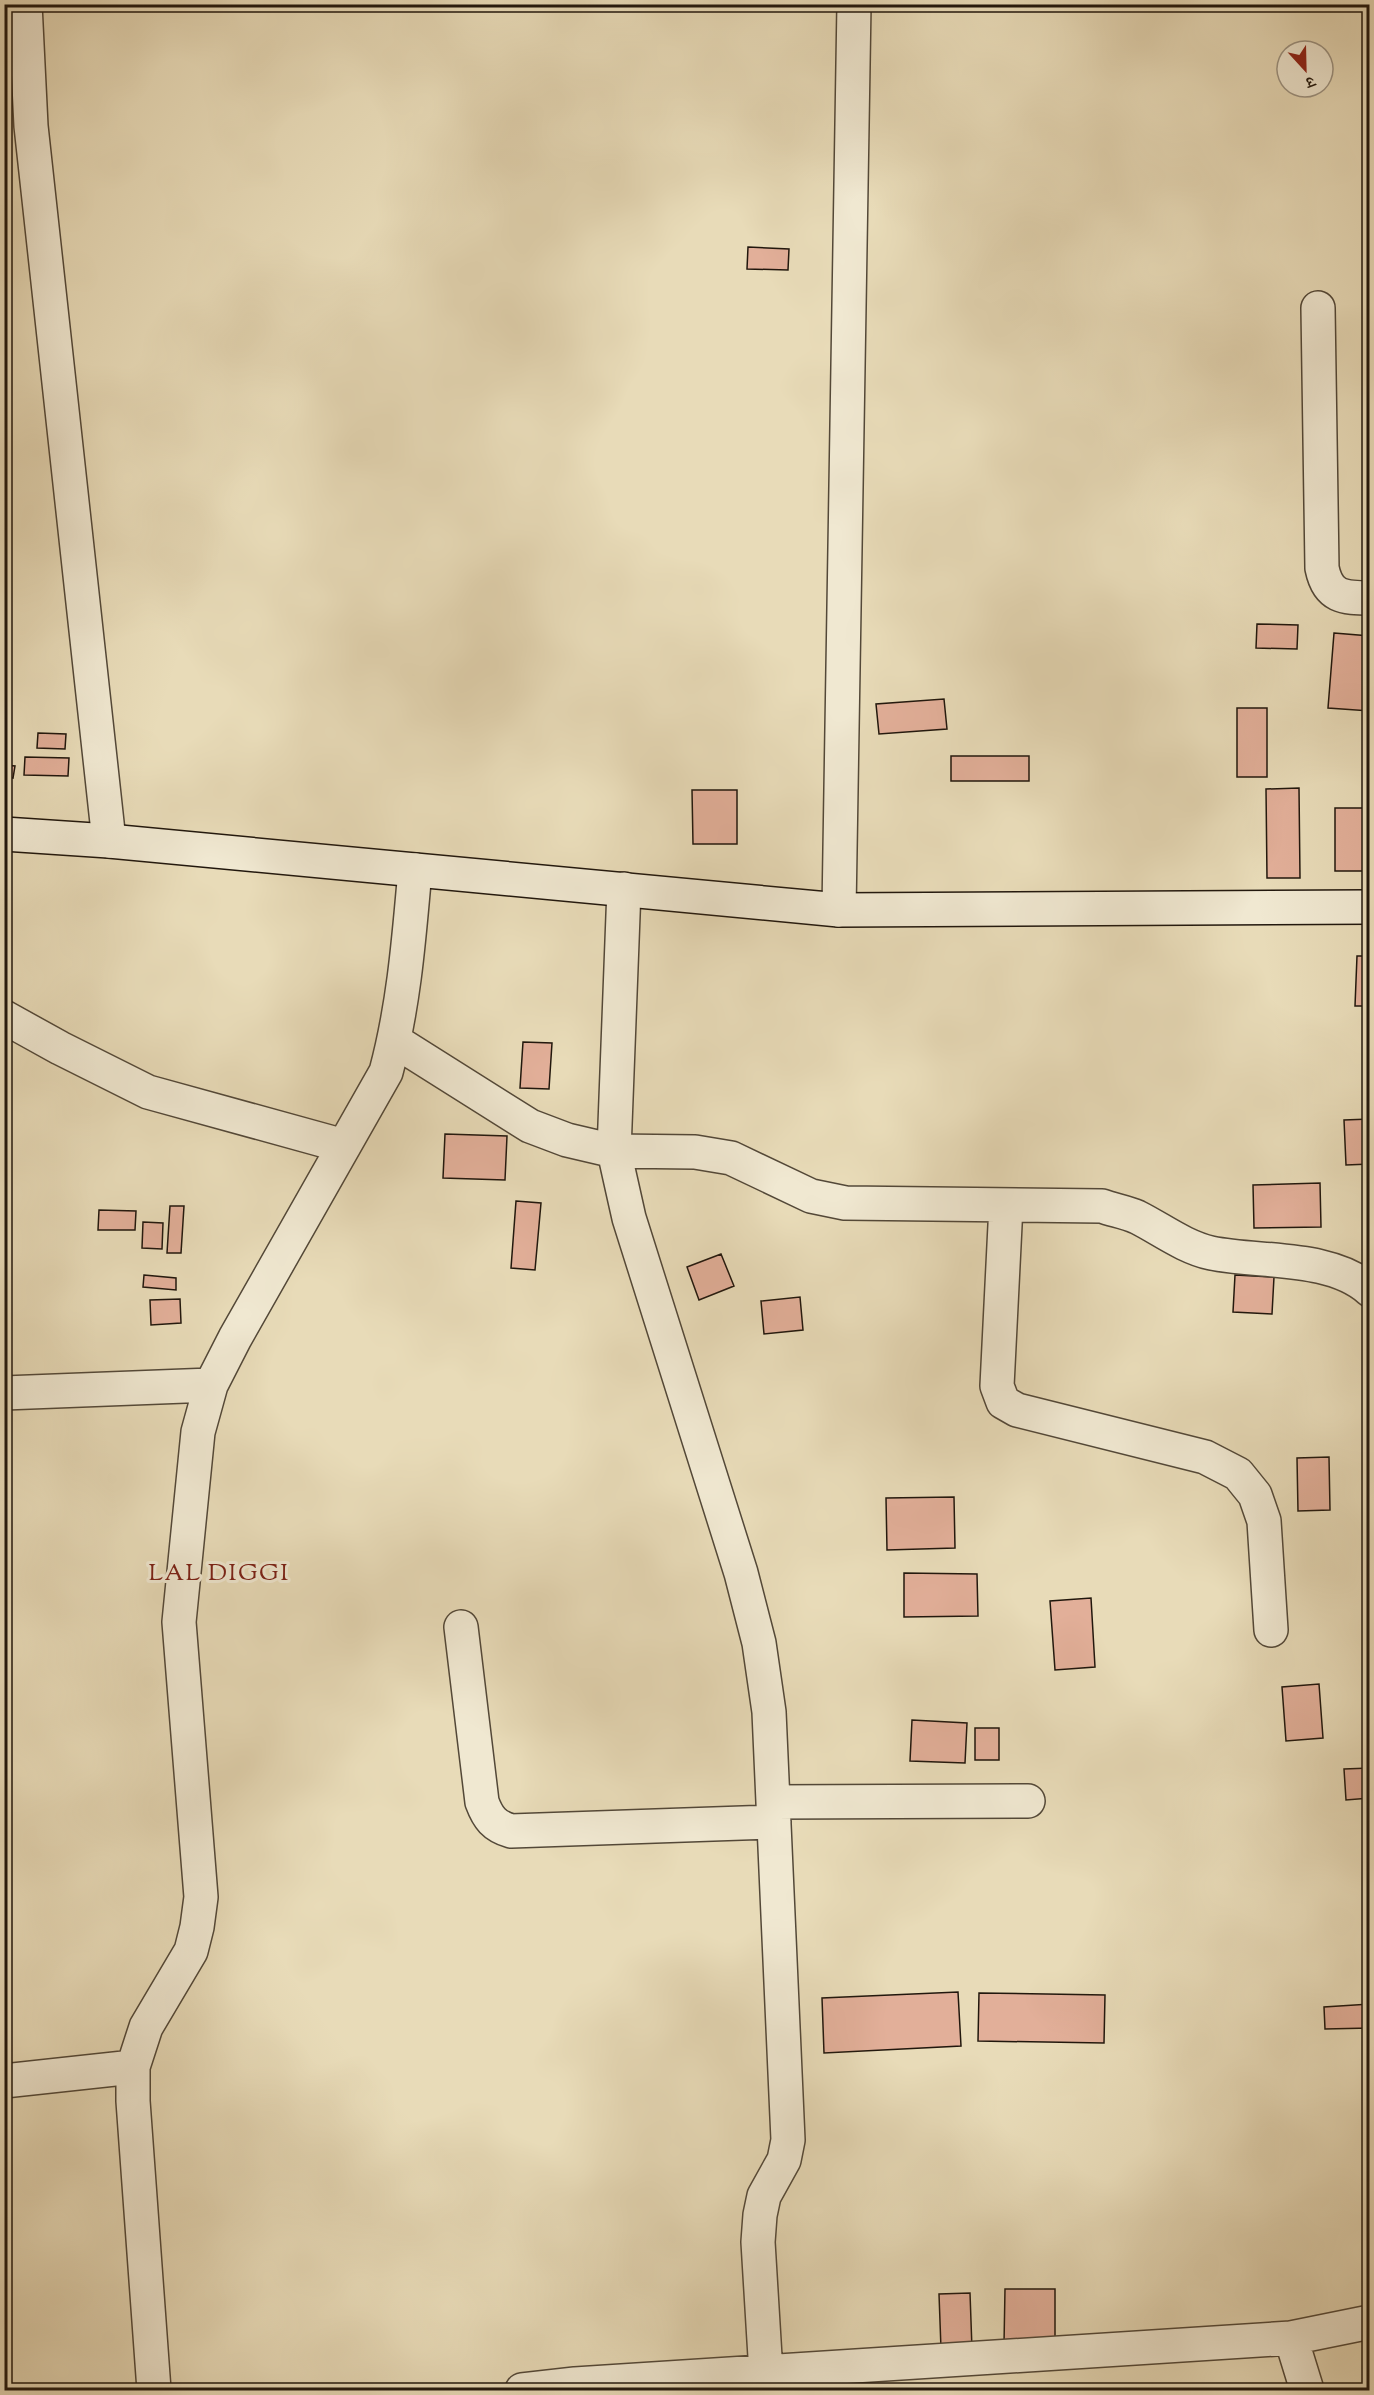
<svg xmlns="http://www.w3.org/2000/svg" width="1374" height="2395" viewBox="0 0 1374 2395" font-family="'Sorts Mill Goudy','Noto Serif Devanagari',serif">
<rect width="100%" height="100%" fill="#e8dbb8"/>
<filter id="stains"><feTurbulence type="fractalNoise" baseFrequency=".00333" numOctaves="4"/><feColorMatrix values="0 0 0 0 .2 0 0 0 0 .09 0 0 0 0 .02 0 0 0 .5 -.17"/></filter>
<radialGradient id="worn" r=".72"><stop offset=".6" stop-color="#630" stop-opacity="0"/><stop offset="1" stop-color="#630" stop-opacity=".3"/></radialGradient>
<path fill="#e2af99" stroke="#21170d" stroke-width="1.5" d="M748 247 789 249 788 270 747 269Z
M1257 624 1298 625 1297 649 1256 648Z
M1334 633 1370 636V711L1328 708Z
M944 699 947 729 879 734 876 704Z
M1237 708H1267V777H1237Z
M38 733 66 734 65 749 37 748Z
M951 756H1029V781H951Z
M25 757 69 758 68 776 24 775Z
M4 765 15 766 13 778 4 776Z
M1299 788 1300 878H1267L1266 789Z
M692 790H737V844H693Z
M1335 808H1366L1367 871H1335Z
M1357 956H1370V1006H1355Z
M523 1042 552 1043 549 1089 520 1088Z
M1370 1119V1164L1346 1165 1344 1120Z
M445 1134 507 1136 505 1180 443 1178Z
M1320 1183 1321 1227 1254 1228 1253 1185Z
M516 1201 541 1203 535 1270 511 1268Z
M170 1206H184L181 1253H167Z
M99 1210 136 1211 135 1230H98Z
M143 1222 163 1223 162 1249 142 1248Z
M721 1254 734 1286 699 1300 687 1267Z
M144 1275 176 1278V1290L143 1287Z
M1235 1275 1274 1277 1272 1314 1233 1312Z
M800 1297 803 1330 764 1334 761 1301Z
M180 1299 181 1323 151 1325 150 1300Z
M1329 1457 1330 1510 1298 1511 1297 1458Z
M954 1497 955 1548 887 1550 886 1498Z
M904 1573 977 1574 978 1616 904 1617Z
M1091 1598 1095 1667 1055 1670 1050 1601Z
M1319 1684 1323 1738 1286 1741 1282 1687Z
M912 1720 967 1723 965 1763 910 1761Z
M975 1728H999V1760H975Z
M1370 1768V1798L1346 1800 1344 1769Z
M1370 1812V1868H1366L1363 1813Z
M958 1992 961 2046 824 2053 822 1998Z
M979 1993 1105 1995 1104 2043 978 2041Z
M1370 2004V2028L1325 2029 1324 2007Z
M1005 2289H1055V2343L1004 2344Z
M970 2293 972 2349H941L939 2294Z"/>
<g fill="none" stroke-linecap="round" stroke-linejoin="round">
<g stroke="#534838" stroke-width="36">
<path id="street" d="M25 4 31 126 109 841
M1318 308 1322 568C1328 597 1343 598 1370 598
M624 889 614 1151 629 1218 741 1573 759 1643 769 1712 788 2140 784 2160 764 2196 760 2215 758 2242 767 2390
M839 910 854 4
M4 1017 60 1048 148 1092 344 1146
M395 1041 530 1126 567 1140 614 1151 695 1152 731 1158 811 1196 845 1203 1102 1206C1113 1210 1126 1212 1137 1217 1161 1229 1184 1247 1211 1253 1260 1263 1331 1255 1370 1290
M1006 1205 997 1386 1003 1402 1017 1410 1205 1457 1238 1474 1255 1495 1264 1521 1271 1630
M4 1393 211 1385
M461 1627 482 1802C488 1818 494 1826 511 1831L774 1822
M773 1802 1028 1801
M4 2081 133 2067
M1291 2338 1370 2322
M154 2390 133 2101V2067L146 2027 191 1951 197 1927 201 1897 179 1622 198 1432 211 1385 235 1338 386 1072C404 1005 409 938 415 870
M522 2390 575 2384 1291 2338 1307 2390"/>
</g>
<g stroke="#21170d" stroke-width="36">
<path id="secondary" d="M4 834 109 841 839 910 1370 907"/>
</g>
<use href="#street" stroke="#f0e8d1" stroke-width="33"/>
<use href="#secondary" stroke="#f0e8d1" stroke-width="33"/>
</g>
<g text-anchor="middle" stroke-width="6" stroke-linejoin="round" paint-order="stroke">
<g font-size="24" letter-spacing="1.5" fill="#7a1f14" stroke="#f0e8d1">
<text x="219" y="1580">LAL DIGGI</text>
</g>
</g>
<rect width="1374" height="2395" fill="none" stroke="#e8dbb8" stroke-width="24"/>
<rect x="6" y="6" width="1362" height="2383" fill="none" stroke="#21170d" stroke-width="3"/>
<rect x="12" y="12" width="1350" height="2371" fill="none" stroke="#21170d" stroke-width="1.5"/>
<g transform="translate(1305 69) rotate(158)"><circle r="28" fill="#f0e8d1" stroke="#9d9483" stroke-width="1.5"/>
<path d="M0-4.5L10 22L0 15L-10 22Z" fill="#8f2418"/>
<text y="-9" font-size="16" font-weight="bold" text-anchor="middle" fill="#21170d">उ</text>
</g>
<rect width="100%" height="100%" filter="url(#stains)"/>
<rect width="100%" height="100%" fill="url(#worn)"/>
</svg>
